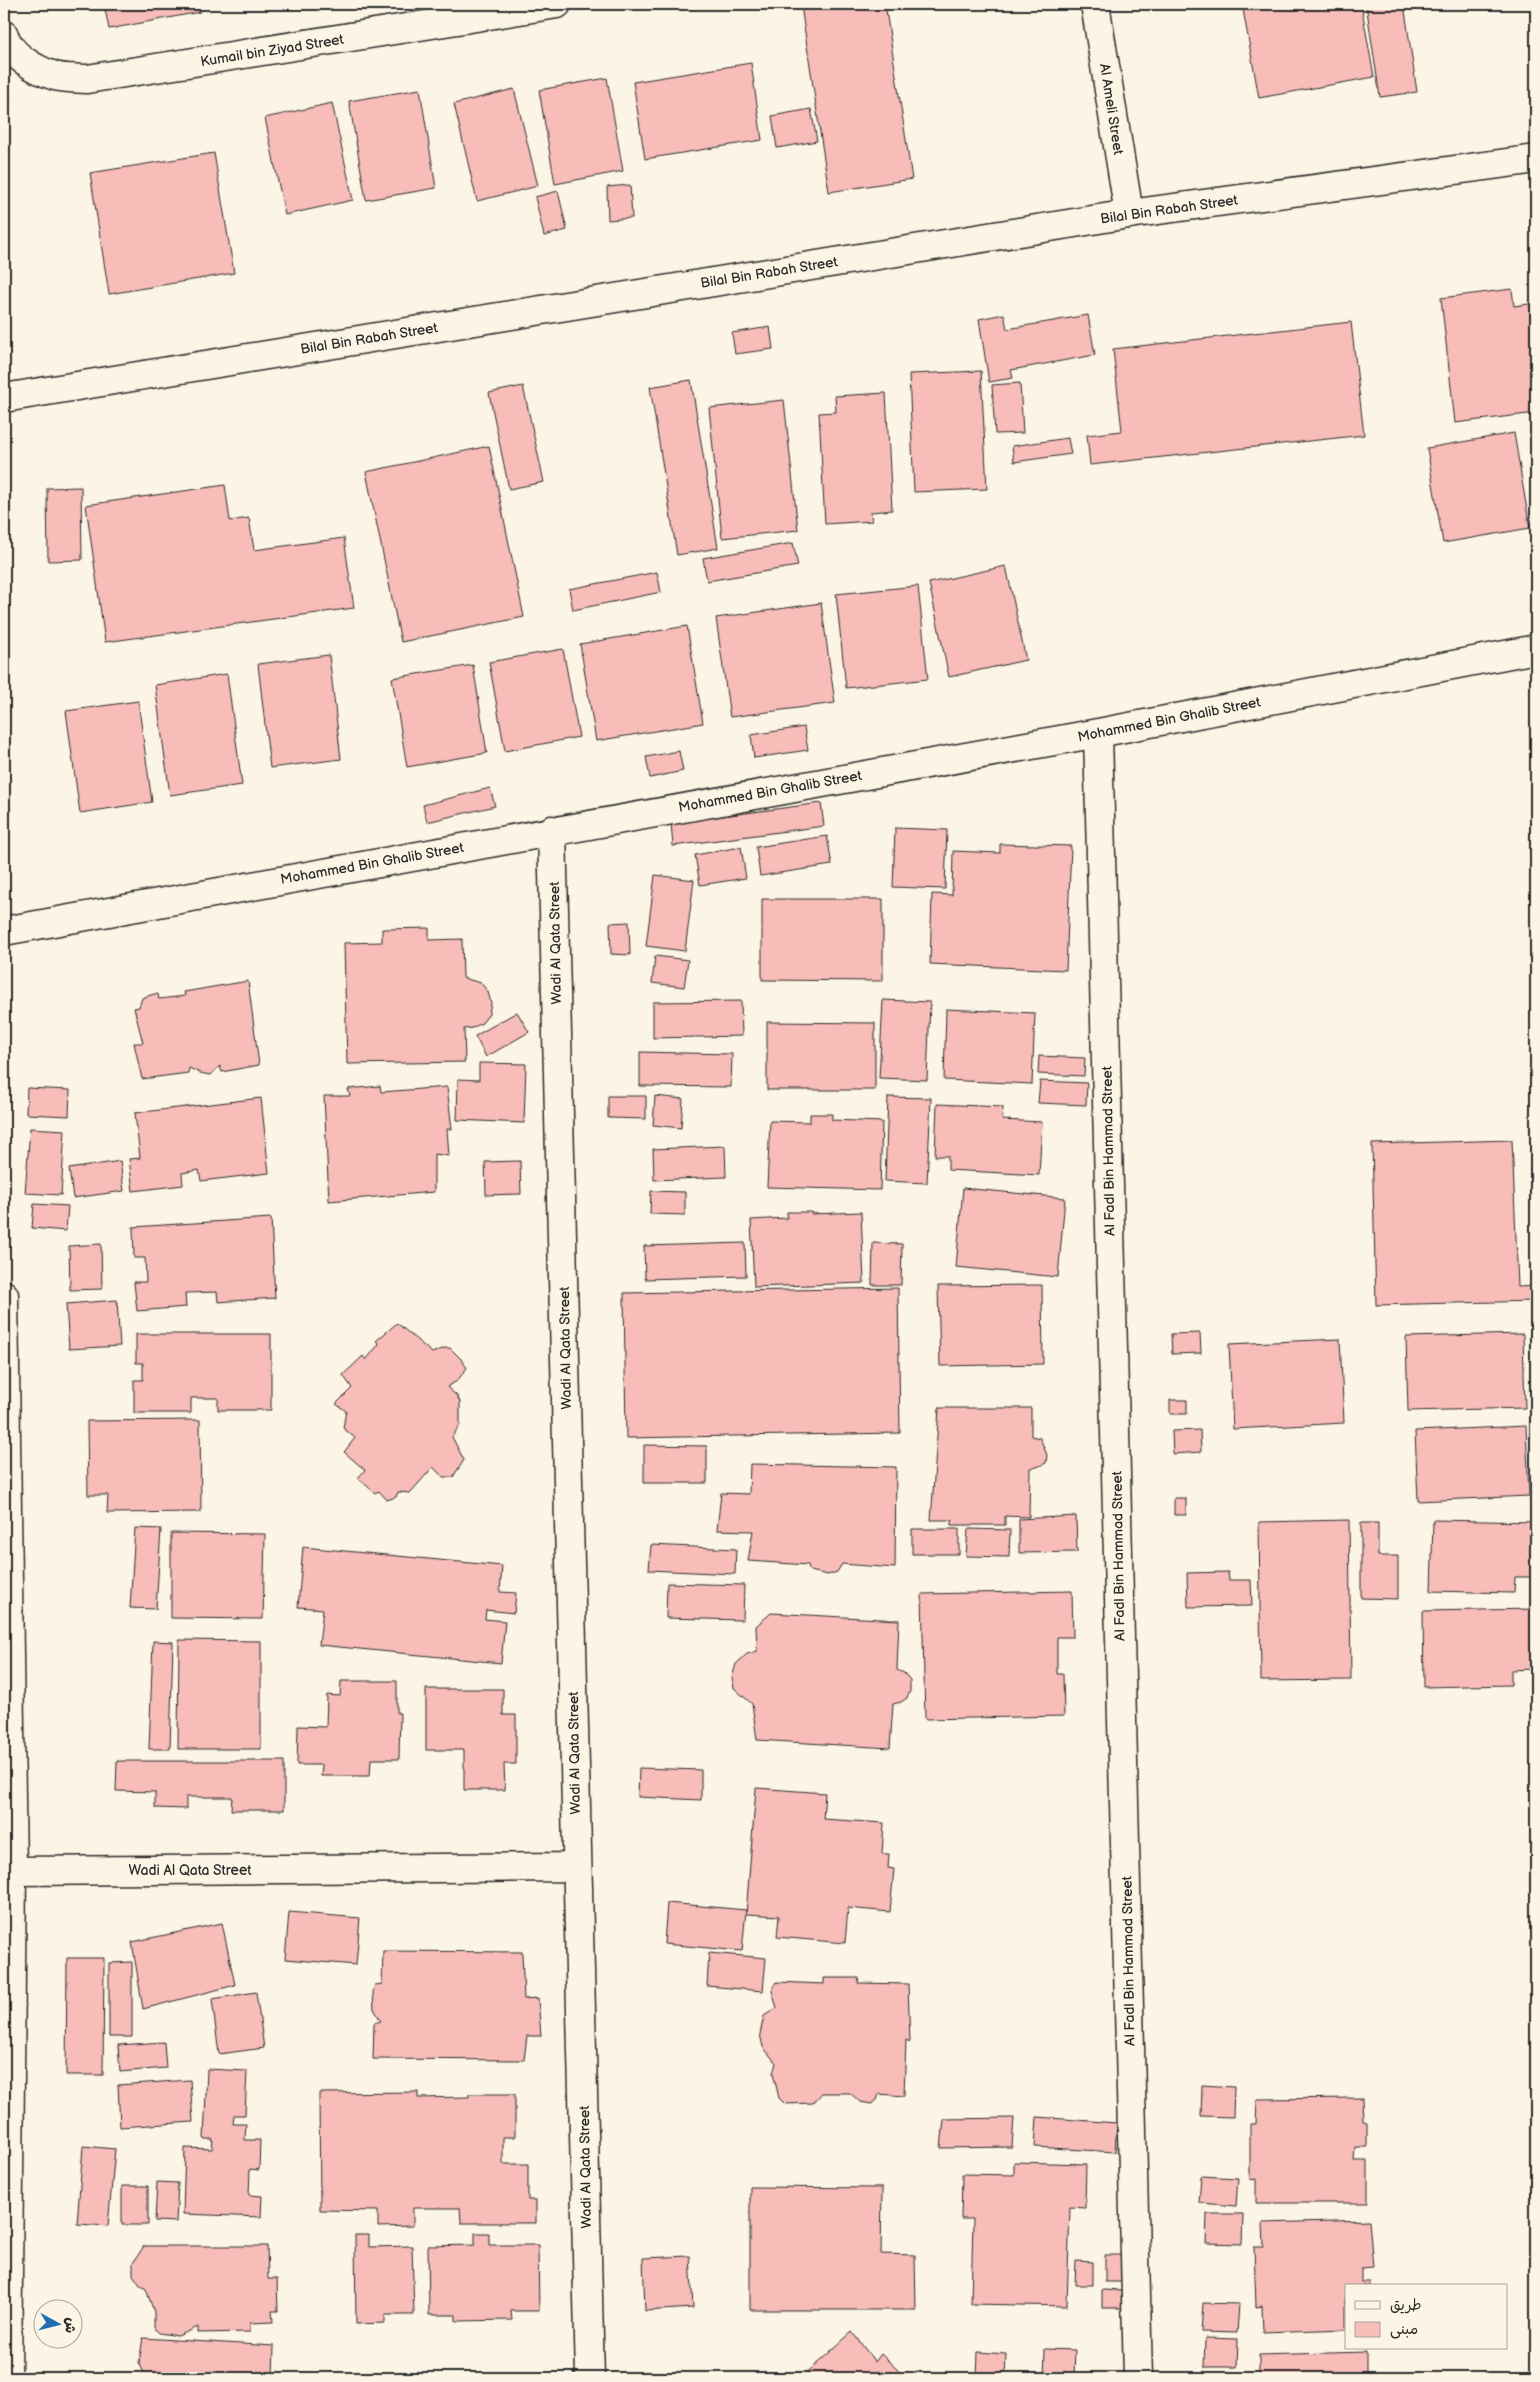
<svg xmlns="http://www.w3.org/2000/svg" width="1540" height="2382" viewBox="0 0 1540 2382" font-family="'Balsamiq Sans','Playpen Sans Arabic',sans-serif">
<rect width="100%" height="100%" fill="#fcf5e5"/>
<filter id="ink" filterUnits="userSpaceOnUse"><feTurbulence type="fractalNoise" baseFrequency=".02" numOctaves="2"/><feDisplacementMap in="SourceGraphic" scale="10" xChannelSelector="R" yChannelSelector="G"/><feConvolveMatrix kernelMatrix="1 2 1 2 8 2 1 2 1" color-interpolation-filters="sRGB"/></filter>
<g filter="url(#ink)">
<path fill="#f8bcb9" stroke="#2b2b2b" d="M104 4H198L200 12 109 29Z
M813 4H885L912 179 829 192 801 6Z
M1242 4H1361L1374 77 1259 98Z
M1366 4H1404L1417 92 1380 97Z
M751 63 762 140 645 159 633 82Z
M607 78 623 171 555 184 539 90Z
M420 89 436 188 366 200 349 101Z
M514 89 538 186 477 201 454 104Z
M332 103 353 200 285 215 265 118Z
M811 109 817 141 777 148 772 116Z
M214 153 234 273 109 294 90 173Z
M630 185 632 218 608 220 607 187Z
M558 191 567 230 544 236 535 197Z
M1512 289 1514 306 1536 303V413L1455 423 1441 298Z
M1004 314 1007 329 1088 315 1095 355 1011 370 1013 378 989 382 979 319Z
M1351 322 1364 435 1090 465 1087 435 1122 431 1113 349Z
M770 327 773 349 735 354 732 333Z
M981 371 987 489 914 492 909 374Z
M691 380 718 548 677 555 650 387Z
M1020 383 1023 433 995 434 992 385Z
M523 386 544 482 509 489 489 393Z
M886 393 892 510 871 512 872 521 825 524 819 413 836 412 835 396Z
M784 400 798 530 722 538 709 408Z
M1514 433 1530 528 1443 543 1427 448Z
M1068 438 1071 454 1014 462 1012 446Z
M489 446 524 617 401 642 366 472Z
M225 485 230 521 249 518 254 550 344 538 354 608 105 642 86 505Z
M81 487 82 560 48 561 47 488Z
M793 543 798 566 707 581 703 558Z
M1006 566 1026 660 949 677 929 583Z
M657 572 661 592 573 610 569 589Z
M918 586 928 679 846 688 836 594Z
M821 603 835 703 730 717 716 618Z
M687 626 703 723 596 741 580 644Z
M563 649 579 737 505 751 489 662Z
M329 655 341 759 270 768 258 664Z
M473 665 487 753 407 767 392 678Z
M227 674 242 785 170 795 155 685Z
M138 701 152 802 80 813 66 711Z
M804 727 808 750 754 758 751 735Z
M679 751 683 771 650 778 646 757Z
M490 788 495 806 427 822 423 805Z
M821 803 824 826 673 846 671 823Z
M895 828 947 830 945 889 893 887Z
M827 836 832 865 760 876 756 847Z
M1000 844 1071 846 1066 970 930 964 932 894 952 895 953 851 1000 853Z
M741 847 746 878 700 885 695 855Z
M655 875 694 880 685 951 646 946Z
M762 899H883V981L762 980Z
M629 922 630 955 611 954 610 923Z
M429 928V940L462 939 463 978 481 983 488 992 491 1003 489 1014 482 1023 472 1028 464 1029 465 1062 347 1064 344 943 382 942V929Z
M655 956 688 960 684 987 652 983Z
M248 981 259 1065 222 1072 220 1066 210 1075 200 1073 189 1068 188 1073 142 1079 134 1043H143L134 1008 139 1007 142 998 154 994H158L159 999 185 996 184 992Z
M883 1000 930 1002 927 1080 879 1078Z
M741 1001 742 1036 653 1038V1002Z
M946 1009 1035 1013 1032 1084 944 1080Z
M517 1012 529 1032 486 1057 475 1036Z
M767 1022 875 1023V1090H767Z
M640 1052 732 1054 731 1087 640 1086Z
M1039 1056 1085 1058 1084 1076 1038 1074Z
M479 1063 526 1064 524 1123 457 1120 458 1079 479 1080Z
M1040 1081 1087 1083 1086 1105 1038 1103Z
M380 1086 381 1092 447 1087 452 1129H447L449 1156 434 1154V1192L329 1201 324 1096H350L348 1089Z
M27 1088 70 1090 69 1116 26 1114Z
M608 1096H646V1119L608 1118Z
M655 1096 683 1099 681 1128 653 1125Z
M888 1097 931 1098 927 1183 885 1181Z
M261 1098 269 1173 201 1181 199 1170 182 1173 183 1185 133 1191 129 1159 140 1158 135 1113Z
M937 1104 1003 1107 1002 1120 1042 1122 1039 1175 948 1170V1156H935Z
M810 1114H832V1120L882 1122 880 1190 767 1187 770 1121 810 1122Z
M30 1128 65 1130 61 1195 25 1193Z
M1512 1140 1518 1287 1536 1286V1301L1376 1305 1372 1144Z
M725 1146 726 1177 654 1180 653 1149Z
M120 1161 124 1191 73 1198 69 1169Z
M520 1161 521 1194 486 1195 485 1162Z
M963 1188 1065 1198 1058 1277 956 1267Z
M651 1191 685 1192V1215L650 1214Z
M34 1204 68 1206 66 1231 32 1228Z
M787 1212H812L811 1214 861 1212 864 1283 754 1287 751 1220 787 1218Z
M271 1218 275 1298 218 1302 217 1292 185 1293 186 1307 137 1311 134 1282H146L145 1258H134L133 1227Z
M745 1243 746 1276 645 1279 644 1246Z
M873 1243 902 1244 901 1285H872Z
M101 1244 102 1289 70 1290 69 1246Z
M1042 1285 1043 1364 940 1366 938 1286Z
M898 1288 900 1433 626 1438 624 1293Z
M117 1300 120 1346 69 1349 66 1304Z
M397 1323 432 1353 445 1348H450L461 1359 467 1368 457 1381 447 1387 457 1396 460 1402V1425L452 1437 464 1460 453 1477H443L433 1467 410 1493 398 1492 396 1497 387 1500 379 1491 375 1493 358 1478 365 1470 344 1452 355 1438 343 1428 346 1411 336 1404 352 1388 343 1375 363 1356 366 1360 379 1344 376 1341Z
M1200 1333 1201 1353 1172 1354 1171 1334Z
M136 1334H271V1410H218V1398H191V1413H134V1380H143V1363H136Z
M1523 1334 1525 1408 1408 1411 1406 1337Z
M1340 1339 1344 1423 1233 1429 1229 1344Z
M1170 1400H1187V1414H1170Z
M939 1408H1031V1436L1040 1438 1047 1455 1046 1463 1037 1467 1030 1468 1029 1517 1005 1516V1525H951L953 1520H931Z
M200 1420 201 1512 107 1513 108 1495H88L87 1421Z
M1526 1426 1529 1496 1418 1501 1415 1431Z
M1200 1430 1201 1452 1173 1454 1172 1431Z
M644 1445 707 1446V1483H644Z
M750 1464 896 1467 895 1568 842 1564 837 1572 828 1575 810 1571 808 1565 748 1561 753 1531 717 1530 721 1493 749 1494Z
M1174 1498H1186V1515H1174Z
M1076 1516 1077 1552 1019 1553V1519Z
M1349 1520 1351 1680 1261 1681 1259 1522Z
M1433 1520 1536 1522V1577H1515L1514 1593 1431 1591Z
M1361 1523H1378V1556H1398V1599L1361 1598Z
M135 1528 161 1529 156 1609 130 1608Z
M912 1529H959V1554H912Z
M968 1529 1010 1530 1009 1557 966 1556Z
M171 1533 265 1534 263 1619 171 1618Z
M651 1545 736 1549 735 1574 649 1570Z
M303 1547 502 1566 500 1592 516 1593 514 1613 486 1610 485 1619 505 1621 501 1663 319 1645 323 1609 298 1607Z
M1228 1572 1229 1580H1251L1252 1606 1188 1607 1187 1573Z
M667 1583 744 1585 743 1620 666 1618Z
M1072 1591 1073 1637H1057V1674H1063L1064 1716 925 1719 922 1594Z
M1536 1609V1639H1532V1669L1511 1670V1685L1424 1687 1423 1611Z
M771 1613 899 1620 897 1670 904 1673 910 1680V1691L907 1698 901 1702 893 1704 890 1748 757 1740 752 1704 734 1688 732 1677 736 1664 747 1654 757 1651 756 1626Z
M179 1640 261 1641V1749H178Z
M153 1641 173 1642 170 1749H149Z
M341 1681H397V1713H400L399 1759H371L370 1776H321L322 1765H297L298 1726 326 1727 327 1695 340 1696Z
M426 1689H503V1715H516V1764H504L505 1790H464V1750H426Z
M117 1761H284V1810H231L232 1797H186V1809L155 1808V1792L116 1791Z
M639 1768 701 1770V1800L638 1797Z
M756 1788 825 1793 823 1819 884 1823 882 1854H889L888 1868 894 1869 890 1912 848 1908 845 1943 777 1937 779 1916 746 1914Z
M667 1903 746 1910 742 1951 664 1944Z
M289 1912 360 1918 356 1965 285 1959Z
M222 1923 235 1985 143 2009 132 1942Z
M383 1951 522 1952 524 1999 538 1998 541 2036H527L524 2060 373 2059 374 2023 381 2021 374 2009 373 1992 375 1985 382 1984Z
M709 1953 766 1958 763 1991 707 1986Z
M67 1958H104L103 2075H66Z
M132 1962V2037H109V1963Z
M824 1978H859L858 1983 908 1984 910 2042 906 2040 904 2096 879 2094 877 2100 872 2104 860 2102 850 2093H822L813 2103 785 2104 779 2098 773 2073 776 2063 763 2047 760 2034 764 2016 777 2008 772 1991 776 1982 824 1984Z
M256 1992 264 2048 219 2054 212 1999Z
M164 2042 166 2068 120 2072 118 2045Z
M207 2069 247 2071 245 2115H234L233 2124H246L245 2140H260L259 2170 250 2169 249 2195 262 2196 261 2217 183 2214 185 2148 212 2149 213 2139H204Z
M190 2080 193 2122 120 2127 118 2085Z
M1202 2085 1234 2087 1233 2117 1201 2116Z
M418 2092V2098L469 2097V2094H515V2137H503V2164H528V2200H536V2223H461L460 2208H413V2226L378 2227V2211L320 2210 319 2093Z
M1362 2098 1363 2121 1367 2122V2147H1355L1354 2161H1368V2203H1256V2179L1250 2180V2124H1256L1257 2099Z
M1037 2117 1117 2123 1115 2152 1035 2147Z
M1014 2118 1012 2147 941 2148 944 2119Z
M83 2146 115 2149 108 2226 77 2224Z
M1014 2162 1086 2164 1085 2208 1070 2207 1067 2306 971 2304 973 2219H961L962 2174 1014 2175Z
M1201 2176 1238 2178 1236 2206 1199 2203Z
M157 2182 178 2183 176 2222 155 2221Z
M122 2186H148V2225H122Z
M750 2187 882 2188 881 2254 915 2255 916 2310H750Z
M1207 2214H1243L1242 2244 1206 2243Z
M1369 2220 1373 2267 1361 2268V2282H1370V2286H1346V2329L1263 2332 1262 2306 1256 2307 1254 2247H1264L1263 2223Z
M475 2233H489V2245H538L539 2311H511L512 2320 456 2321V2315H429L428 2246 475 2245Z
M355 2235H369V2247L412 2246 414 2315H385V2323L356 2324Z
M144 2246H267L268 2279H277L278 2311H272L273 2322 250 2323V2332L198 2333V2327L178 2336 159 2333 154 2328V2312L146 2289 140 2285 133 2275V2263Z
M1105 2255H1124V2282H1105Z
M690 2256 693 2308 645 2311 643 2258Z
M1076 2261 1093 2262V2285H1075Z
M1102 2290 1123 2291V2308H1102Z
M1203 2303 1239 2304 1237 2333 1201 2332Z
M852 2332 875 2362 881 2354 906 2378H801Z
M143 2338 274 2346 273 2378H278H146L139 2362Z
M1205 2338 1238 2339 1237 2367H1204Z
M1045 2349 1075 2350 1074 2378H1044Z
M978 2352 1006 2354 1005 2378H977Z
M1366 2352V2375H1369V2378H1259V2355Z"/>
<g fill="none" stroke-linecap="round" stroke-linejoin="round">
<g stroke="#2b2b2b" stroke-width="31">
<path id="street" d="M1095 4 1129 214
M4 35C9 55 36 70 55 76 65 79 77 78 87 79L557 4
M1098 733 1138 2378
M552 830 590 2378
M4 931 1098 733 1536 649
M4 1295 12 1871 7 2378
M12 1871 577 1867"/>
</g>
<g stroke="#2b2b2b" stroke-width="31">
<path id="secondary" d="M4 398 1129 214 1536 159"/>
</g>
<path stroke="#2b2b2b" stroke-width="3" stroke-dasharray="1 4" stroke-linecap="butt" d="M4 111 11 95"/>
<use href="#street" stroke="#fcf5e5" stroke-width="28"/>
<use href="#secondary" stroke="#fcf5e5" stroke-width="28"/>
</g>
</g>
<g text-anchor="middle" stroke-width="4" stroke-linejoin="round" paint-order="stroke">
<g font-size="14" fill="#2b2b2b" stroke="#fcf5e5">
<text transform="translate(272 50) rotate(-9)" y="5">Kumail bin Ziyad Street</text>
<text transform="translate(1112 109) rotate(81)" y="5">Al Ameli Street</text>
<text transform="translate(1169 209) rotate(-8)" y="5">Bilal Bin Rabah Street</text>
<text transform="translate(769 272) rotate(-9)" y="5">Bilal Bin Rabah Street</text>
<text transform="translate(369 338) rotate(-9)" y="5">Bilal Bin Rabah Street</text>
<text transform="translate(1169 719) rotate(-11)" y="5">Mohammed Bin Ghalib Street</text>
<text transform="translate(770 791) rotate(-10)" y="5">Mohammed Bin Ghalib Street</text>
<text transform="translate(372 863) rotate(-10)" y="5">Mohammed Bin Ghalib Street</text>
<text transform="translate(555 943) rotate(-91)" y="5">Wadi Al Qata Street</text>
<text transform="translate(1108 1151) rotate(-91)" y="5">Al Fadl Bin Hammad Street</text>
<text transform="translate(565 1348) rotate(-91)" y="5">Wadi Al Qata Street</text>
<text transform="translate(1118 1556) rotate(-91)" y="5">Al Fadl Bin Hammad Street</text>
<text transform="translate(574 1753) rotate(-91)" y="5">Wadi Al Qata Street</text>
<text x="190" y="1875">Wadi Al Qata Street</text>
<text transform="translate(1128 1961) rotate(-91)" y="5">Al Fadl Bin Hammad Street</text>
<text transform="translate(585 2167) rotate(-91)" y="5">Wadi Al Qata Street</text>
</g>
</g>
<rect width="1540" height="2382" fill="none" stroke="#fcf5e5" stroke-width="20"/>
<rect x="10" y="10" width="1520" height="2362" fill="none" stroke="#2b2b2b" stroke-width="2" filter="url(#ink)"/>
<rect x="1345" y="2284" width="162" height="65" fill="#fcf5e5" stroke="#a8a49b"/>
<rect x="1355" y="2301" width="25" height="8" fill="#fcf5e5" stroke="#a8a49b"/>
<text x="1390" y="2310" font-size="15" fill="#2b2b2b">طريق</text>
<rect x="1355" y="2322" width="25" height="15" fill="#f8bcb9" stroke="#a8a49b"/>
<text x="1390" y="2334" font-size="15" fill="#2b2b2b">مبنى</text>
<g transform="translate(58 2324) rotate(97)"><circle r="24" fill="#fcf5e5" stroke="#a8a49b"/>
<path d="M0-4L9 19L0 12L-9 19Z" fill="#1f6fb2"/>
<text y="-8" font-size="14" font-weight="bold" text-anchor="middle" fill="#2b2b2b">ش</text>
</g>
</svg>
